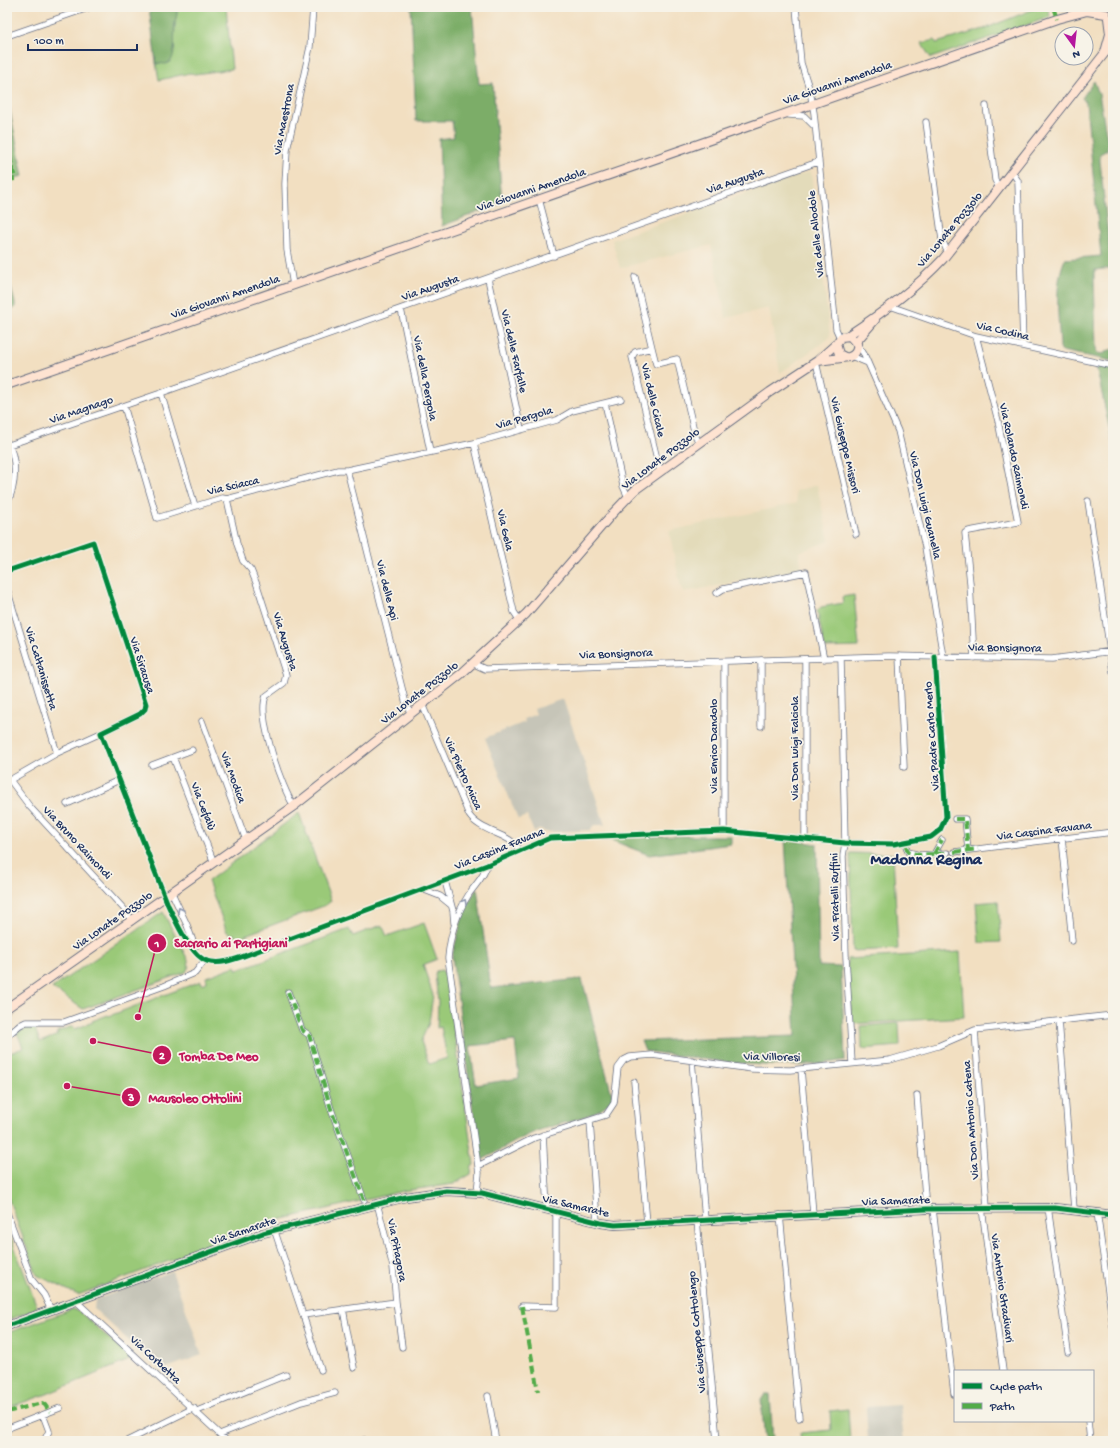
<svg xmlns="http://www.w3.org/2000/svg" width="1120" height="1448" viewBox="0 0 1120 1448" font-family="'Gochi Hand',sans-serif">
<rect width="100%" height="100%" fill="#f7f3e8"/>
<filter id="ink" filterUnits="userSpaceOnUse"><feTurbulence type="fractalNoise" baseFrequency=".025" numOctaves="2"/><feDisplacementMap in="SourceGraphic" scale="8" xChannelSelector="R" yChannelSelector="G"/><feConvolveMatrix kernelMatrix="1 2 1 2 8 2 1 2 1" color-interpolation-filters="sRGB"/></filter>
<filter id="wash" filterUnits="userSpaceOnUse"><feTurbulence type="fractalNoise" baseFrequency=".012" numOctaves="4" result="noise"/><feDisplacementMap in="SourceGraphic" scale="16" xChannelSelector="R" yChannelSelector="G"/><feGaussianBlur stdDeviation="0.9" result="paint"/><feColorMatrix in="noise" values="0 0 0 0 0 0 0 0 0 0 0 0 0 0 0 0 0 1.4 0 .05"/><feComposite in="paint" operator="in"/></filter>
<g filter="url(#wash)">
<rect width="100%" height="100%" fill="#f2dfc1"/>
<path fill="#e3dbba" d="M811 171 830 336 828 339 780 373 769 308 726 318 711 245 620 268 612 240Z
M817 485 829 541 799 552 802 569 685 592 681 588 669 531 797 503 795 491Z"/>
<path fill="#c6c5b8" d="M563 699 605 825H594L590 830 545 832 541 829 534 832 527 816 518 819 485 738 525 722 524 719 536 714 534 709Z
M172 1271 202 1355 161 1370 94 1309 95 1300Z
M900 1405 904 1441H868L866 1407Z"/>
<path fill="#9ac978" stroke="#5a7c6b" d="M176 7H226L232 69 195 74 190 73 159 80 156 63 161 64 174 51 175 23 177 13Z
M1039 7H1048L1050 17 931 58 921 43 935 40 936 43 984 29Z
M854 595 859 647 825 648 817 611 821 607 843 603 842 597Z
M299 813 331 901 326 905 240 937 227 932 208 881Z
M850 853 893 854 898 949 853 951Z
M998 901 1001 942 979 943 976 903Z
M163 912 188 960 189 966 186 972 83 1009 52 988Z
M424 923 437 959 423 965 433 995 429 1023 421 1041 429 1064 447 1058 441 1027 437 1028 438 1002 435 974 436 971 442 970 446 977 474 1165 472 1166 471 1174 454 1184 403 1191 279 1220 78 1295 37 1275 7 1195V1054L23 1048 17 1032 34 1026 40 1042 58 1035 57 1032 73 1026 75 1029 93 1022 92 1021 108 1015 109 1016 201 981 202 984 207 982 206 977 235 966 237 970 349 929 353 936 382 925 387 936Z
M960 952 964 1017 852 1024 847 959Z
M899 1023 900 1046 862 1049 861 1026Z
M7 1227 37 1307 34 1310 7 1320Z
M73 1309 82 1314 132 1359 47 1394 7 1408V1333Z
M848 1409 850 1441H801L800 1433 831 1430 830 1411Z"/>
<path fill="#7bad68" stroke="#4b6e63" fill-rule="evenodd" d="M149 7H176C178 14 176 17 175 23 173 36 177 49 171 61L166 64 156 63Z
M411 7H472L479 84 493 83 502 203 442 226 439 139 454 137 452 121H416Z
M1094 81 1099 94 1108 144 1107 150 1100 154V161L1110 254 1113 259V268L1095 270 1094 273 1096 348 1097 353 1104 354 1106 351 1113 349V361L1062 351 1060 348C1059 318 1053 287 1065 259L1101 256 1086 103 1082 98Z
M7 95 23 176 7 180Z
M7 272 15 303V308L7 312Z
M1096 365 1113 366V446Z
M682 836H731V844L649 855 606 838Z
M785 839 817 844 819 966 841 967 845 1060C778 1073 711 1060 645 1051L641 1041 796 1036Z
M477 888 491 988 582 979 613 1099C594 1119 562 1122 537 1131 518 1139 499 1151 480 1161L452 956 465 908ZM515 1041 519 1078 476 1085 470 1046Z
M765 1394H770L773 1441H765L761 1400Z"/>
</g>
<g filter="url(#ink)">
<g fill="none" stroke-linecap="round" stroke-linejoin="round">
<g stroke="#666d81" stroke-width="7">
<path id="street" d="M796 7 801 63 810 91 814 113 836 329 840 338
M7 36 91 7
M986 106 995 180 999 188
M789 115 804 116 814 126
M926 122 942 240 948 253
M1012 172 1018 181 1023 346
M539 199 554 256
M635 277 652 348 635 352 632 357 660 471
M488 279 521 429
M293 285 287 250 285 184 287 150 310 47 313 7
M890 306 976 336 1113 366
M401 309 430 451
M857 344 864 354 898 431 925 547 943 657
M652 348 656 364 677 359 695 435 699 443
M851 356 868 363
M816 362 856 534
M605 403 623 486 628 497
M124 406 157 518 222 498 227 499 338 470H347L474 443 557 420 572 411 621 399
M474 443 514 612 520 621
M9 445 161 393
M347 470 406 704 411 714
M227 499 237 544 243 561 251 570 257 585 286 675 284 683 266 696C257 717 281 787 294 806
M1088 501 1113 672
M7 503C16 487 18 458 7 442
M195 506 161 393 818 162
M7 571 93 542 146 704 145 709 140 714 101 733 168 905C175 920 191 956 207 961 219 965 233 960 244 956L487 865 550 838 724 831 845 843 894 844 931 837 940 830 946 817 935 657
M7 589 57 753
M717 593 723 589 806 572 824 659
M899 656 904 767
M841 658 845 843 843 856 846 957 852 1063
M974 658 970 583 965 533 969 531 1018 522 998 421 976 336
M761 660V726
M724 662V831
M474 664 485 669 889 656 1052 659 1113 651
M422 704 469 815C481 833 511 833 519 850
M202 721 246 840
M173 757 214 863
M152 765 192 750
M10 780 57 753 101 733
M7 781 10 780 30 807 124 909 132 921
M67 804 119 780
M955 819H965L968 850
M805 838V659
M1062 838 1072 941
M906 846 908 852 920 855 947 853
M954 852 1113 832
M934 854 942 840
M445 881 453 911 454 923
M422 889 440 896 451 905
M172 893 187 925 195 947
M288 992 302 1030 309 1035 331 1109 364 1200
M1059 1021 1074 1209
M975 1030 987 1208
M7 1036 20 1025 26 1022H64L164 986 195 973 205 960
M692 1060 705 1220
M801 1069 813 1214
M634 1082 647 1223
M917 1095 926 1209
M590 1121 597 1222
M543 1135 547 1209
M478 1166 534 1138 606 1115 614 1103 618 1068 624 1060 630 1057 652 1055 752 1069 790 1070 890 1060 938 1046 975 1030 1113 1015
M477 1192 479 1173 448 958C450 935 457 913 469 894 475 885 485 876 487 865
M1048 1207 1068 1352
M982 1208 1003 1371
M933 1209 954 1394
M1097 1212 1113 1326
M7 1213 32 1280 44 1295 51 1310
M780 1215 799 1418
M697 1220 717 1441
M274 1229 303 1315 396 1302 393 1267 377 1203
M76 1301 227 1441
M396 1302 402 1347
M522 1306 556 1307V1211
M343 1309 354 1368
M303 1315 321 1370
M488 1396 496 1441
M197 1411 286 1375
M43 1415 49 1431 44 1441
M1088 1421 1090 1441
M7 1430 11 1427 60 1408
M220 1434 301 1402 335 1393
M127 1441 194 1408
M361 1441 364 1440"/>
</g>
<g stroke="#666d81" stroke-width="10">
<path id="secondary" d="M1105 52 1110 34 1108 18
M847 336C881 314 915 289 943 259L1104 54 1113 45
M856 342 875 320
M818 361 849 357C855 355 858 350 857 344L850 336 841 337 836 344 839 354 845 357
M7 385 1057 19 1087 11 1106 14
M7 1008 294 806 461 674 526 614 613 513 635 490 770 392 817 361 836 344
M7 1326 263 1233 406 1197 446 1191 482 1193 601 1223 615 1225 926 1209 1055 1208 1113 1215"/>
</g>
<use href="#street" stroke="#fff" stroke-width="5.5"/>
<use href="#secondary" stroke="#fee3d1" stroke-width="8"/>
<path stroke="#52ab49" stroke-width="4" stroke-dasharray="8 4" stroke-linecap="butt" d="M1053 7 1057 19
M7 144 15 179 7 180
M955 819H965L968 850
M906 846 908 852 920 855 947 853
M954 852 978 849
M934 854 942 840
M288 992 302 1030 309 1035 331 1109 364 1200
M522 1306 538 1391
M7 1412 42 1403 45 1405 50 1412"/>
<g stroke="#f7f3e8" stroke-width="8">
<path id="cycleway" d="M7 571 93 542 146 704 145 709 140 714 101 733 168 905C175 920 191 956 207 961 219 965 233 960 244 956L487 865 550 838 724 831 845 843 894 844 931 837 940 830 946 817 935 657
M7 1326 263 1233 406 1197 446 1191 482 1193 601 1223 615 1225 926 1209 1055 1208 1113 1215"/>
</g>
<use href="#cycleway" stroke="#00873e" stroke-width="5"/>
</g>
<defs><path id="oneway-chevron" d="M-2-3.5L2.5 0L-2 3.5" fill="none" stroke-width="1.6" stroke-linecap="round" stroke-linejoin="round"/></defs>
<g stroke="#8d97ae">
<use href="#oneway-chevron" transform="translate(464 902) rotate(-61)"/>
<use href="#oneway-chevron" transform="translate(180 910) rotate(-115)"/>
</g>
</g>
<g text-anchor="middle" stroke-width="3.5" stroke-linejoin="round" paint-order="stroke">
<g font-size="12" fill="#1b2f5e" stroke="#f7f3e8">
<text transform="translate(837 82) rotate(-19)" y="4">Via Giovanni Amendola</text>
<text transform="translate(283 119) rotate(-79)" y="4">Via Maestrona</text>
<text transform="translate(735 180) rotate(-19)" y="4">Via Augusta</text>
<text transform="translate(531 189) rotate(-19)" y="4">Via Giovanni Amendola</text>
<text transform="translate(949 229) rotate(-50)" y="4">Via Lonate Pozzolo</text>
<text transform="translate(815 234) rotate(-96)" y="4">Via delle Allodole</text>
<text transform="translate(430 287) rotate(-19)" y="4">Via Augusta</text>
<text transform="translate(225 296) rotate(-19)" y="4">Via Giovanni Amendola</text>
<text transform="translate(1003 330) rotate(13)" y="4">Via Codina</text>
<text transform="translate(515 351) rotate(77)" y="4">Via delle Farfalle</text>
<text transform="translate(426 378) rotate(79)" y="4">Via della Pergola</text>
<text transform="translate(654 400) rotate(77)" y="4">Via delle Cicale</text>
<text transform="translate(81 409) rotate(-19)" y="4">Via Magnago</text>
<text transform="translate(524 417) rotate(-16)" y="4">Via Pergola</text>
<text transform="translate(846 445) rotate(77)" y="4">Via Giuseppe Missori</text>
<text transform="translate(1015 456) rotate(78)" y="4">Via Rolando Raimondi</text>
<text transform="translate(660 458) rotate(-37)" y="4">Via Lonate Pozzolo</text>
<text transform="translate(233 485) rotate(-13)" y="4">Via Sciacca</text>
<text transform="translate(926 505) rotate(77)" y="4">Via Don Luigi Guanella</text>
<text transform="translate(506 530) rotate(77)" y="4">Via Gela</text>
<text transform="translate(388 590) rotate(76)" y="4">Via delle Api</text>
<text transform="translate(286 641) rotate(73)" y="4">Via Augusta</text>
<text transform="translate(1005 647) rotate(1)" y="4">Via Bonsignora</text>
<text transform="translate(616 653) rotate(-2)" y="4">Via Bonsignora</text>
<text transform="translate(143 665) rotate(72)" y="4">Via Siracusa</text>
<text transform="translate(42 668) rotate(73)" y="4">Via Caltanissetta</text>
<text transform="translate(419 692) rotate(-38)" y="4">Via Lonate Pozzolo</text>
<text transform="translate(931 736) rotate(-94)" y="4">Via Padre Carlo Merlo</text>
<text transform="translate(713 746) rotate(-90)" y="4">Via Enrico Dandolo</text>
<text transform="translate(794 748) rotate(-90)" y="4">Via Don Luigi Falciola</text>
<text transform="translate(464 773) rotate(66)" y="4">Via Pietro Micca</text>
<text transform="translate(234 777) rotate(70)" y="4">Via Modica</text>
<text transform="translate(204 806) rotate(69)" y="4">Via Cefalù</text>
<text transform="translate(1044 830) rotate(-7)" y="4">Via Cascina Favana</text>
<text transform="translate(78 842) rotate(47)" y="4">Via Bruno Raimondi</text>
<text transform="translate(499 848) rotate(-22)" y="4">Via Cascina Favana</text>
<text transform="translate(834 897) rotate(-91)" y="4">Via Fratelli Ruffini</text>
<text transform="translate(112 920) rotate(-35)" y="4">Via Lonate Pozzolo</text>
<text transform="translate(772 1056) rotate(1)" y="4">Via Villoresi</text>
<text transform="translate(970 1120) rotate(-94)" y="4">Via Don Antonio Catena</text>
<text transform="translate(896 1200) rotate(-2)" y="4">Via Samarate</text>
<text transform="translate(576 1205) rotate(13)" y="4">Via Samarate</text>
<text transform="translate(243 1230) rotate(-19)" y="4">Via Samarate</text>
<text transform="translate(398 1250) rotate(79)" y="4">Via Pitagora</text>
<text transform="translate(1003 1288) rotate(82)" y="4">Via Antonio Stradivari</text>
<text transform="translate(696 1332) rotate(-95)" y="4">Via Giuseppe Cottolengo</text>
<text transform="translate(156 1359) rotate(43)" y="4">Via Corbetta</text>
</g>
<g font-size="16" font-weight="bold" fill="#1b2f5e" stroke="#f7f3e8">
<text x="926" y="864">Madonna Regina</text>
</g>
</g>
<path fill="none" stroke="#c2185b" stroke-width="1.5" d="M138 1017L157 943M93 1041L162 1055M67 1086L131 1097"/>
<g fill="#c2185b" stroke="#f7f3e8" stroke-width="1.5">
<circle cx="138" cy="1017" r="4"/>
<circle cx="93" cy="1041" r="4"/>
<circle cx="67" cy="1086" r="4"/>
<circle cx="157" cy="943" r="10"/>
<circle cx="162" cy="1055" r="10"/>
<circle cx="131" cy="1097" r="10"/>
</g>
<g font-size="12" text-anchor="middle" font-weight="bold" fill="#fff">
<text x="157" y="947">1</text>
<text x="162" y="1059">2</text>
<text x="131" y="1101">3</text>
</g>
<g font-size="13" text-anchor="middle" font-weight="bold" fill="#c2185b" stroke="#f7f3e8" stroke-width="3.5" stroke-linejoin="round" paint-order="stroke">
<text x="231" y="947">Sacrario ai Partigiani</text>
<text x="219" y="1060">Tomba De Meo</text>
<text x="195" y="1102">Mausoleo Ottolini</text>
</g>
<rect width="1120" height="1448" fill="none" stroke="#f7f3e8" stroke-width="24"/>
<rect x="954" y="1370" width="140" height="52" fill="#f7f3e8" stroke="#9fa5b1"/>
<rect x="962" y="1383" width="20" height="6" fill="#00873e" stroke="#9fa5b1"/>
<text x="990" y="1390" font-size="12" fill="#1b2f5e">Cycle path</text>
<rect x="962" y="1403" width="20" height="6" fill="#52ab49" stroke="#9fa5b1"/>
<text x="990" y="1410" font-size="12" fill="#1b2f5e">Path</text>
<g transform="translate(1074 46) rotate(165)"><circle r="19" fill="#f7f3e8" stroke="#9fa5b1"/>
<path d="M0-3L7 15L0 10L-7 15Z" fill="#b5179e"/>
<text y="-6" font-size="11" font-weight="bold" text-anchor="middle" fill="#1b2f5e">N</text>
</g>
<path d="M28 44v6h109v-6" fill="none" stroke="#1b2f5e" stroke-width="2"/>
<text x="34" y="44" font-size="12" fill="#1b2f5e" stroke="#f7f3e8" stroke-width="3" paint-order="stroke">100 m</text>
</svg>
